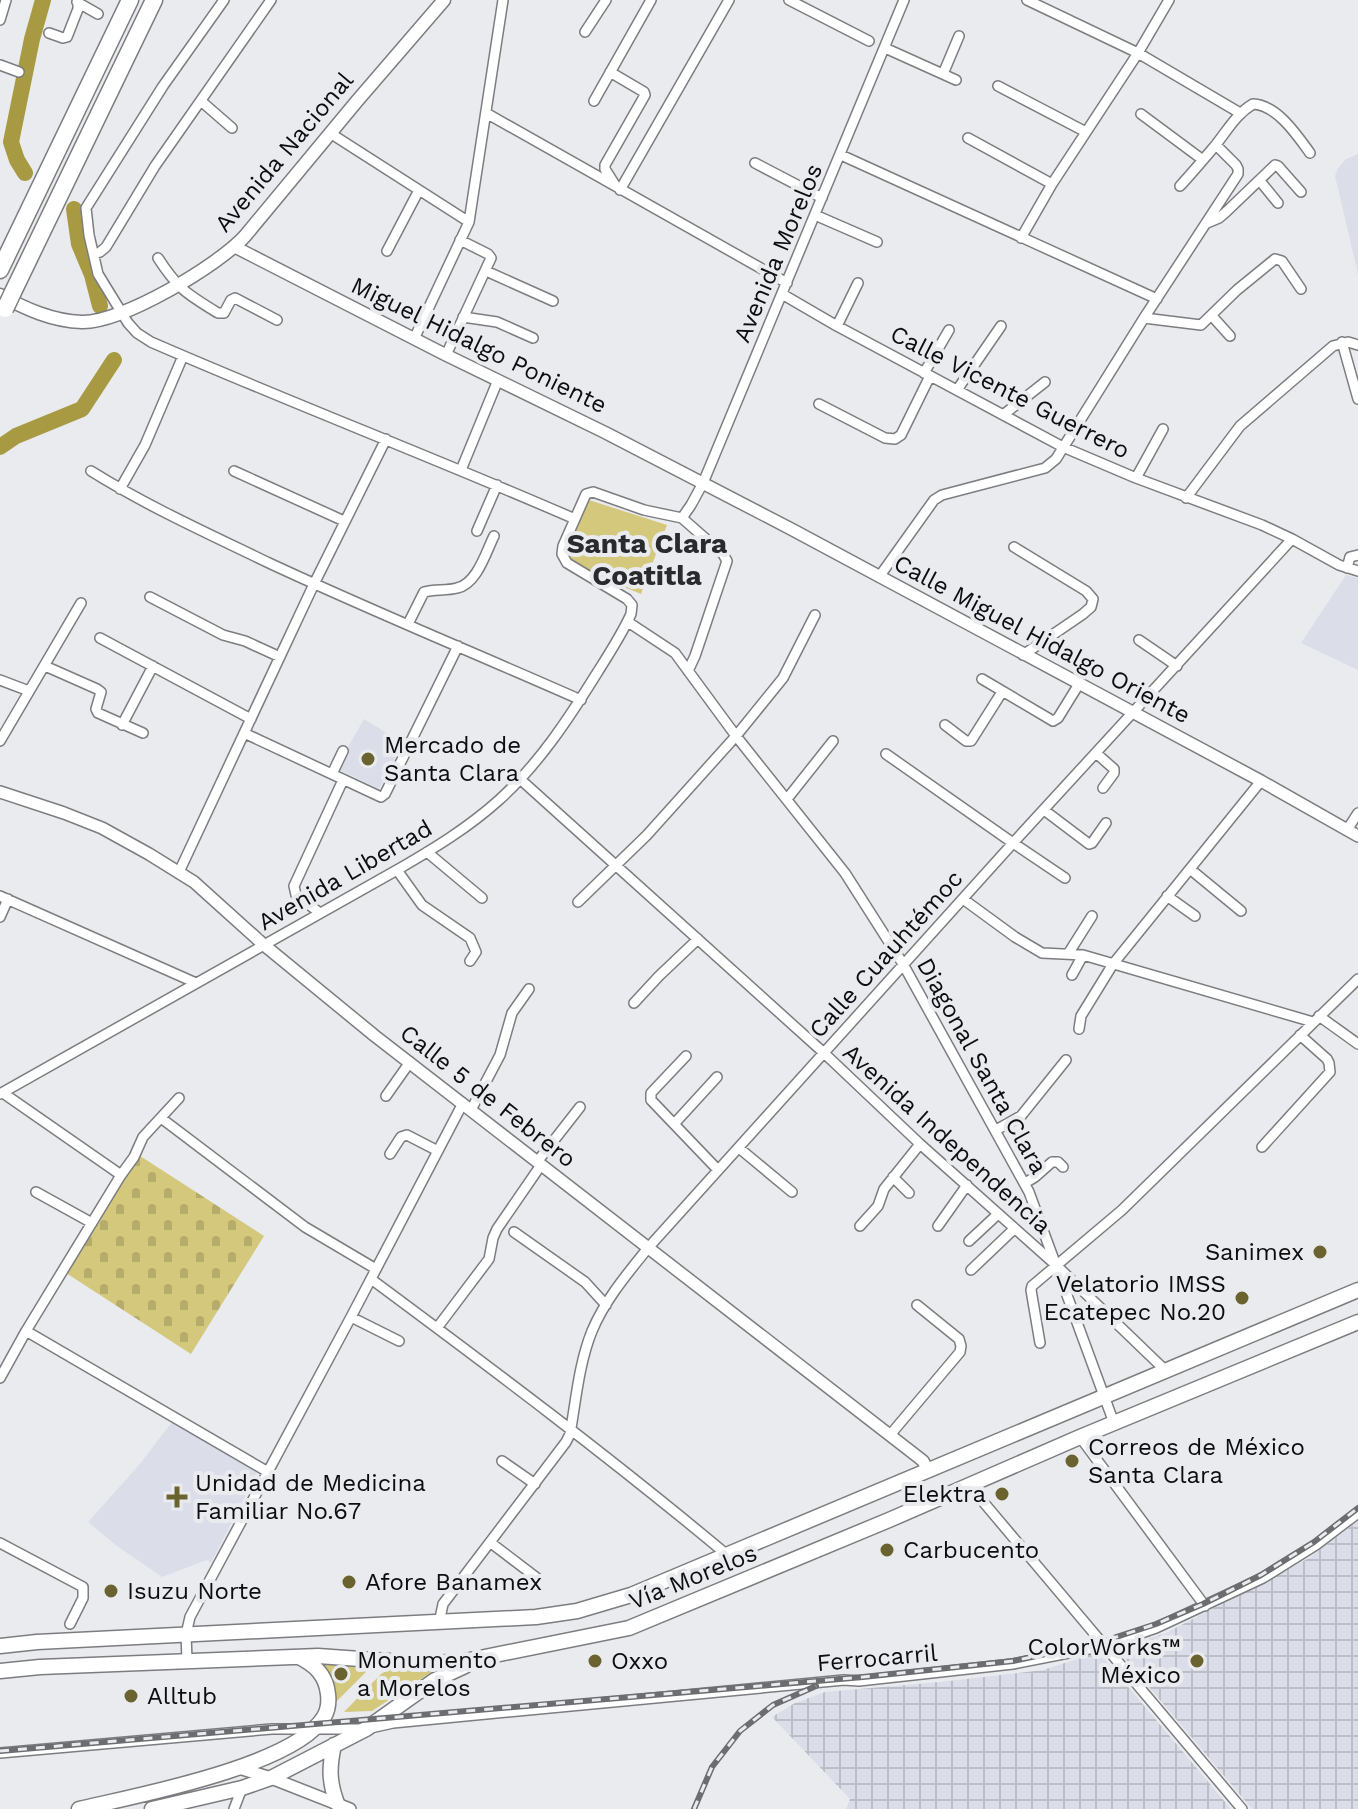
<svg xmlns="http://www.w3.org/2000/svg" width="1358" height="1809" viewBox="0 0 1358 1809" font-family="'Work Sans',sans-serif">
<defs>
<pattern id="industrial-grid" width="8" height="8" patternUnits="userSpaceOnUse" patternTransform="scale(2)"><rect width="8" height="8" fill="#dbdee9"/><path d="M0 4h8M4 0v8" fill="none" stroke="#bbbdc7"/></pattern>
<pattern id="cemetery-stones" width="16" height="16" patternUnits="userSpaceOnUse" patternTransform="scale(2)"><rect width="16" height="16" fill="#d4c87d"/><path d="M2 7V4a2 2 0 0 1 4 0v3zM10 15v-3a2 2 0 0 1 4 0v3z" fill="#b5ab6b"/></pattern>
</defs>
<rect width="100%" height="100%" fill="#eaebef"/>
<path fill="#dbdee9" d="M1358 154V274L1335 176 1338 168 1346 159Z
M1346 575 1358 578V670L1301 643Z
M364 719 390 735 386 742 400 749 379 789 336 768Z
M172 1422 257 1473 211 1563 207 1560 162 1577 117 1546 88 1522 139 1465Z"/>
<path fill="url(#industrial-grid)" d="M1358 1521V1809H1252L1116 1648 1166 1633 1309 1558Z
M1099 1652 1231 1809H846L850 1799 772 1717 795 1703 825 1692 940 1682 1043 1670Z"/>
<path fill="url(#cemetery-stones)" d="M137 1154 264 1236 191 1354 66 1273Z"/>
<path fill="#d4c87d" d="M589 500 667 525 641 594 602 578 569 558 566 550 587 502Z
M317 1661 373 1665 335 1703Z
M393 1667 436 1669 372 1711 344 1712 381 1674Z"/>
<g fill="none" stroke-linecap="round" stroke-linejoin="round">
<path stroke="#a89a42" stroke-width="16" d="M25 173 17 160 11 142 32 39 43 0
M74 209 79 244 92 275 100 306
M0 447 16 436 82 409 114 360"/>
<g stroke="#7c7d81" stroke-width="12">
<path id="minor" d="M224 0 163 86 86 208 89 235 98 274 128 323 137 333 151 342C291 403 435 458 575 519
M789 0 869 41
M1027 0 1138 53 1240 113
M77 2 98 14
M0 20 6 0
M585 32 606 0
M49 33 63 38 67 37 78 9V3
M885 48 956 80
M0 65 19 72
M610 72 644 92 645 95 605 165V169L615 185
M943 74 959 36
M998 86 1086 132
M201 101 232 128
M594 101 651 0
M486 113 787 283
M1141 114 1203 160
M330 133 469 222
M968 138 1052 184
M841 155 1157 299
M755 163 822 198
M1260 181 1278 203
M1180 186C1192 173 1203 160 1214 147 1227 131 1236 114 1253 104 1277 105 1297 135 1310 153
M620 190 729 0
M815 215 877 242
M1207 223 1219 218 1226 212 1275 165 1278 166 1301 192
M1021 238 1052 184 1138 53 1169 0
M387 251 419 190
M94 254 100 252 106 247 155 166 271 0
M158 258C178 289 187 294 218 313H224L231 300 235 298 277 320
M486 271 553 301
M782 294 837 326 1063 447 1136 478 1262 525 1292 539 1339 565 1358 571
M1212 316 1230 336
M463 317 497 322 533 338
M1144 318 1201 325 1237 290 1275 259 1282 261 1301 289
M837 326 858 283
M414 339 469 222 503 0
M1342 342 1358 399
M446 355 491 258 488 254 460 240
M924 373 949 330
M957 390 1001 326
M819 404 885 438 895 439 901 435 930 376
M1003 415 1045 382
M461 470 498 380
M91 471C147 506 209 534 269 563 372 611 477 654 581 700
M234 471 344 521
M1136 478 1163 429
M120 489 145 445 183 356
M1186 498 1240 426 1333 346 1348 342 1358 345
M682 518 691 505 703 483 904 0
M682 518 723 554 727 561 695 656 688 671
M477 531 497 485
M1014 547 1086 591 1093 599 1091 607 1083 614 1023 655
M1347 568 1350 557 1358 555
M879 577 934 500 942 495 1045 468 1056 459 1144 318 1238 174V169L1236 165 1216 145
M150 597 223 635 245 641 280 657
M628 622 675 653 736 736 845 873 903 964 1029 1192 1114 1423
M408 624 424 592C435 589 446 591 457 588 477 584 486 552 494 536
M100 638 251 719
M1139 640 1177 666
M45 666 97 689 101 692 96 709 98 713 143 733
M982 679 1053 721 1058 718 1079 684
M0 680 29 691
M122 725 153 666
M945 725 966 741H971L1002 692
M244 733 381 797 385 794 458 646
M0 741 81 603
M1096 753 1114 769V773L1103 788
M886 754 1013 843 1065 878
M332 774 343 751
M520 779 824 1053 920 1144 1057 1266 1166 1371
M787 799 833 741
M1044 810 1089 844 1092 843 1106 823
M1347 830 1358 813
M427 852 482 898
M1190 869 1241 911
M397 870 422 905 470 938 476 952 470 961
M179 872 314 584 386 439
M0 896 196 983
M1167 896 1195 916
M963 899 1015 937 1042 953 1083 955 1313 1022
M578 902 647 835 736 736 783 678 815 615
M320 913 296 895 294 886 343 780
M0 917 8 899
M1068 954 1092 916
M1072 975 1083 955
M634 1003 659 976 698 939
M1319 1016 1358 1044
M1079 1029 1081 1016 1113 964 1261 781
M686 1056 651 1093V1100L718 1170
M3 1093 121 1175
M0 1094 397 870C433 849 468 828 499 800 539 764 569 718 597 673 609 654 622 634 631 614L632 605 627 599 567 563 562 554 563 546 586 494 593 492 644 510 682 518
M386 1096 410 1062
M471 1110 500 1055 512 1013 529 989
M161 1118 305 1227 376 1269
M674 1124 717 1077
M996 1130 1021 1116 1066 1060
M1262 1147 1330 1072 1329 1063 1327 1059 1300 1035
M739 1148 792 1192
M390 1154 401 1137 407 1135 438 1151
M537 1162 580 1107
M893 1177 909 1193
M1025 1183 1035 1177 1052 1162H1058L1063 1167
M36 1192 92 1223
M860 1226 878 1206 884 1189 920 1144
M938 1226 967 1185
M514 1232 585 1282 606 1305
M969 1241 998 1214
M971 1270 1014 1229
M371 1279C491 1368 611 1458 726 1554
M351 1317 399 1341
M437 1328 489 1259 493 1238 497 1229 541 1165
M26 1331 268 1472
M1040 1343 1031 1290 1032 1286 1122 1210 1358 979
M0 1378 26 1331 121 1175 134 1157 143 1137 179 1098
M890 1435 960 1352 961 1346 959 1339 917 1305
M1080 1437 1205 1606
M502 1461 535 1484
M969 1485 1242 1809
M0 1543 83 1587V1598L70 1624
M491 1543 537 1578
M439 1623 443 1604 566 1442 570 1434C576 1400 579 1363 592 1331 605 1300 627 1274 648 1248L1013 843 1292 539
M187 1660 186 1634 190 1617 351 1317 463 1103
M0 1753 272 1729H366L393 1723 844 1680 859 1681 1013 1664 1104 1646 1156 1628 1263 1578 1316 1545 1358 1513
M234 1809 242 1788"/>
</g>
<g stroke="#7c7d81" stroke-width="14">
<path id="tertiary" d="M235 247 446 355 606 433 793 530 1261 781 1358 836
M0 792 64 813 102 828 149 854 194 882 264 945 375 1036 918 1457 923 1461 928 1470
M239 1768 271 1778 350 1809"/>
</g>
<g stroke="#7c7d81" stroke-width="15">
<path id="secondary" d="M0 295C26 309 52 321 82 322 122 323 219 265 245 236L357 101 444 0"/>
</g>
<g stroke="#7c7d81" stroke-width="17">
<path id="primary" d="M0 1646 37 1642 536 1617 577 1611 631 1595 1358 1290
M0 1671 40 1667 318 1656 416 1663 460 1662 629 1628 889 1520 1080 1437 1358 1322
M334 1745C329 1767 329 1782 337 1803
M79 1809C135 1796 294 1766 324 1717 328 1710 329 1702 328 1694 326 1675 315 1665 299 1657
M152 1809 242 1788 271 1778 366 1729 435 1680 465 1666"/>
</g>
<g stroke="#7c7d81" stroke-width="19">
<path id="motorway" d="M0 270 130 0
M13 292 154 0"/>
</g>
<use href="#minor" stroke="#fff" stroke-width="9"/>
<use href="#tertiary" stroke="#fff" stroke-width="11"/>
<use href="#secondary" stroke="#fff" stroke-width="12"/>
<use href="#primary" stroke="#fff" stroke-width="14"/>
<use href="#motorway" stroke="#fff" stroke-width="16"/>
<g stroke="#6c6d70" stroke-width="6">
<path id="rail" d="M0 1751 863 1677 1013 1661 1101 1642 1156 1624 1203 1604 1261 1575 1314 1542 1358 1508
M694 1809 712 1767 740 1731 773 1705 816 1686"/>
</g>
<use href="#rail" stroke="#eaebef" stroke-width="3" stroke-dasharray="9" stroke-linecap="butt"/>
<g stroke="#7c7d81" stroke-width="19" stroke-linecap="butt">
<path id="motorway-bridge" d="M5 309 13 292"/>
</g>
<use href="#motorway-bridge" stroke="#fff" stroke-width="16"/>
</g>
<g fill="#6a622f" stroke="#eaebef" stroke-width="3">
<circle cx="368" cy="759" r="8"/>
<circle cx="1320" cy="1252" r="8"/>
<circle cx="1242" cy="1298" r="8"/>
<circle cx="1072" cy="1461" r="8"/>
<circle cx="1002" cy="1494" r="8"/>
<path d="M173 1485h8v8h8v8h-8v8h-8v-8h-8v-8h8z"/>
<circle cx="887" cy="1550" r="8"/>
<circle cx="349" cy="1582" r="8"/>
<circle cx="111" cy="1591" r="8"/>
<circle cx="595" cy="1661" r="8"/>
<circle cx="1197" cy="1661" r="8"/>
<circle cx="341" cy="1674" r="8"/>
<circle cx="131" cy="1696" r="8"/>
</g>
<g text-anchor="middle" stroke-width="8" stroke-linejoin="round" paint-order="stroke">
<g font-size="24" fill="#0d0d0f" stroke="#eaebef">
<text transform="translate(284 152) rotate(-50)" y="8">Avenida Nacional</text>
<text transform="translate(778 253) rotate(-67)" y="8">Avenida Morelos</text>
<text transform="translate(479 345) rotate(26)" y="8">Miguel Hidalgo Poniente</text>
<text transform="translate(1010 392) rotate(27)" y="8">Calle Vicente Guerrero</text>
<text transform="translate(1042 639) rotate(28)" y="8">Calle Miguel Hidalgo Oriente</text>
<text transform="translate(345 875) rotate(-30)" y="8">Avenida Libertad</text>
<text transform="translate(886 954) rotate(-48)" y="8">Calle Cuauhtémoc</text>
<text transform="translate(982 1066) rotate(61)" y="8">Diagonal Santa Clara</text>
<text transform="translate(488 1096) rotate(38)" y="8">Calle 5 de Febrero</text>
<text transform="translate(947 1139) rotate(42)" y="8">Avenida Independencia</text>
<text transform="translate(693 1577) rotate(-22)" y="8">Vía Morelos</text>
<text transform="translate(877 1658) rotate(-5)" y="8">Ferrocarril</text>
</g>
<g font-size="24" fill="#0d0d0f" stroke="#eaebef" text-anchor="start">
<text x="384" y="753">Mercado de<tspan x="384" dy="28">Santa Clara</tspan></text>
<text x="1304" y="1260" text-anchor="end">Sanimex</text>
<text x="1226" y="1292" text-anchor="end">Velatorio IMSS<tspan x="1226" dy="28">Ecatepec No.20</tspan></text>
<text x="1088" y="1455">Correos de México<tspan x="1088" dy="28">Santa Clara</tspan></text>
<text x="195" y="1491">Unidad de Medicina<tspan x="195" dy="28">Familiar No.67</tspan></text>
<text x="986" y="1502" text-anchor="end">Elektra</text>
<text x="903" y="1558">Carbucento</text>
<text x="365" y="1590">Afore Banamex</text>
<text x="127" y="1599">Isuzu Norte</text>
<text x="1181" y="1655" text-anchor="end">ColorWorks™<tspan x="1181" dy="28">México</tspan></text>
<text x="357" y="1668">Monumento<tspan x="357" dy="28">a Morelos</tspan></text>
<text x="611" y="1669">Oxxo</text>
<text x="147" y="1704">Alltub</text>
</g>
<g font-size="28" font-weight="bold" fill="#292a2d" stroke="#eaebef">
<text x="647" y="553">Santa Clara<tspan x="647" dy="32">Coatitla</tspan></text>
</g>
</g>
</svg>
